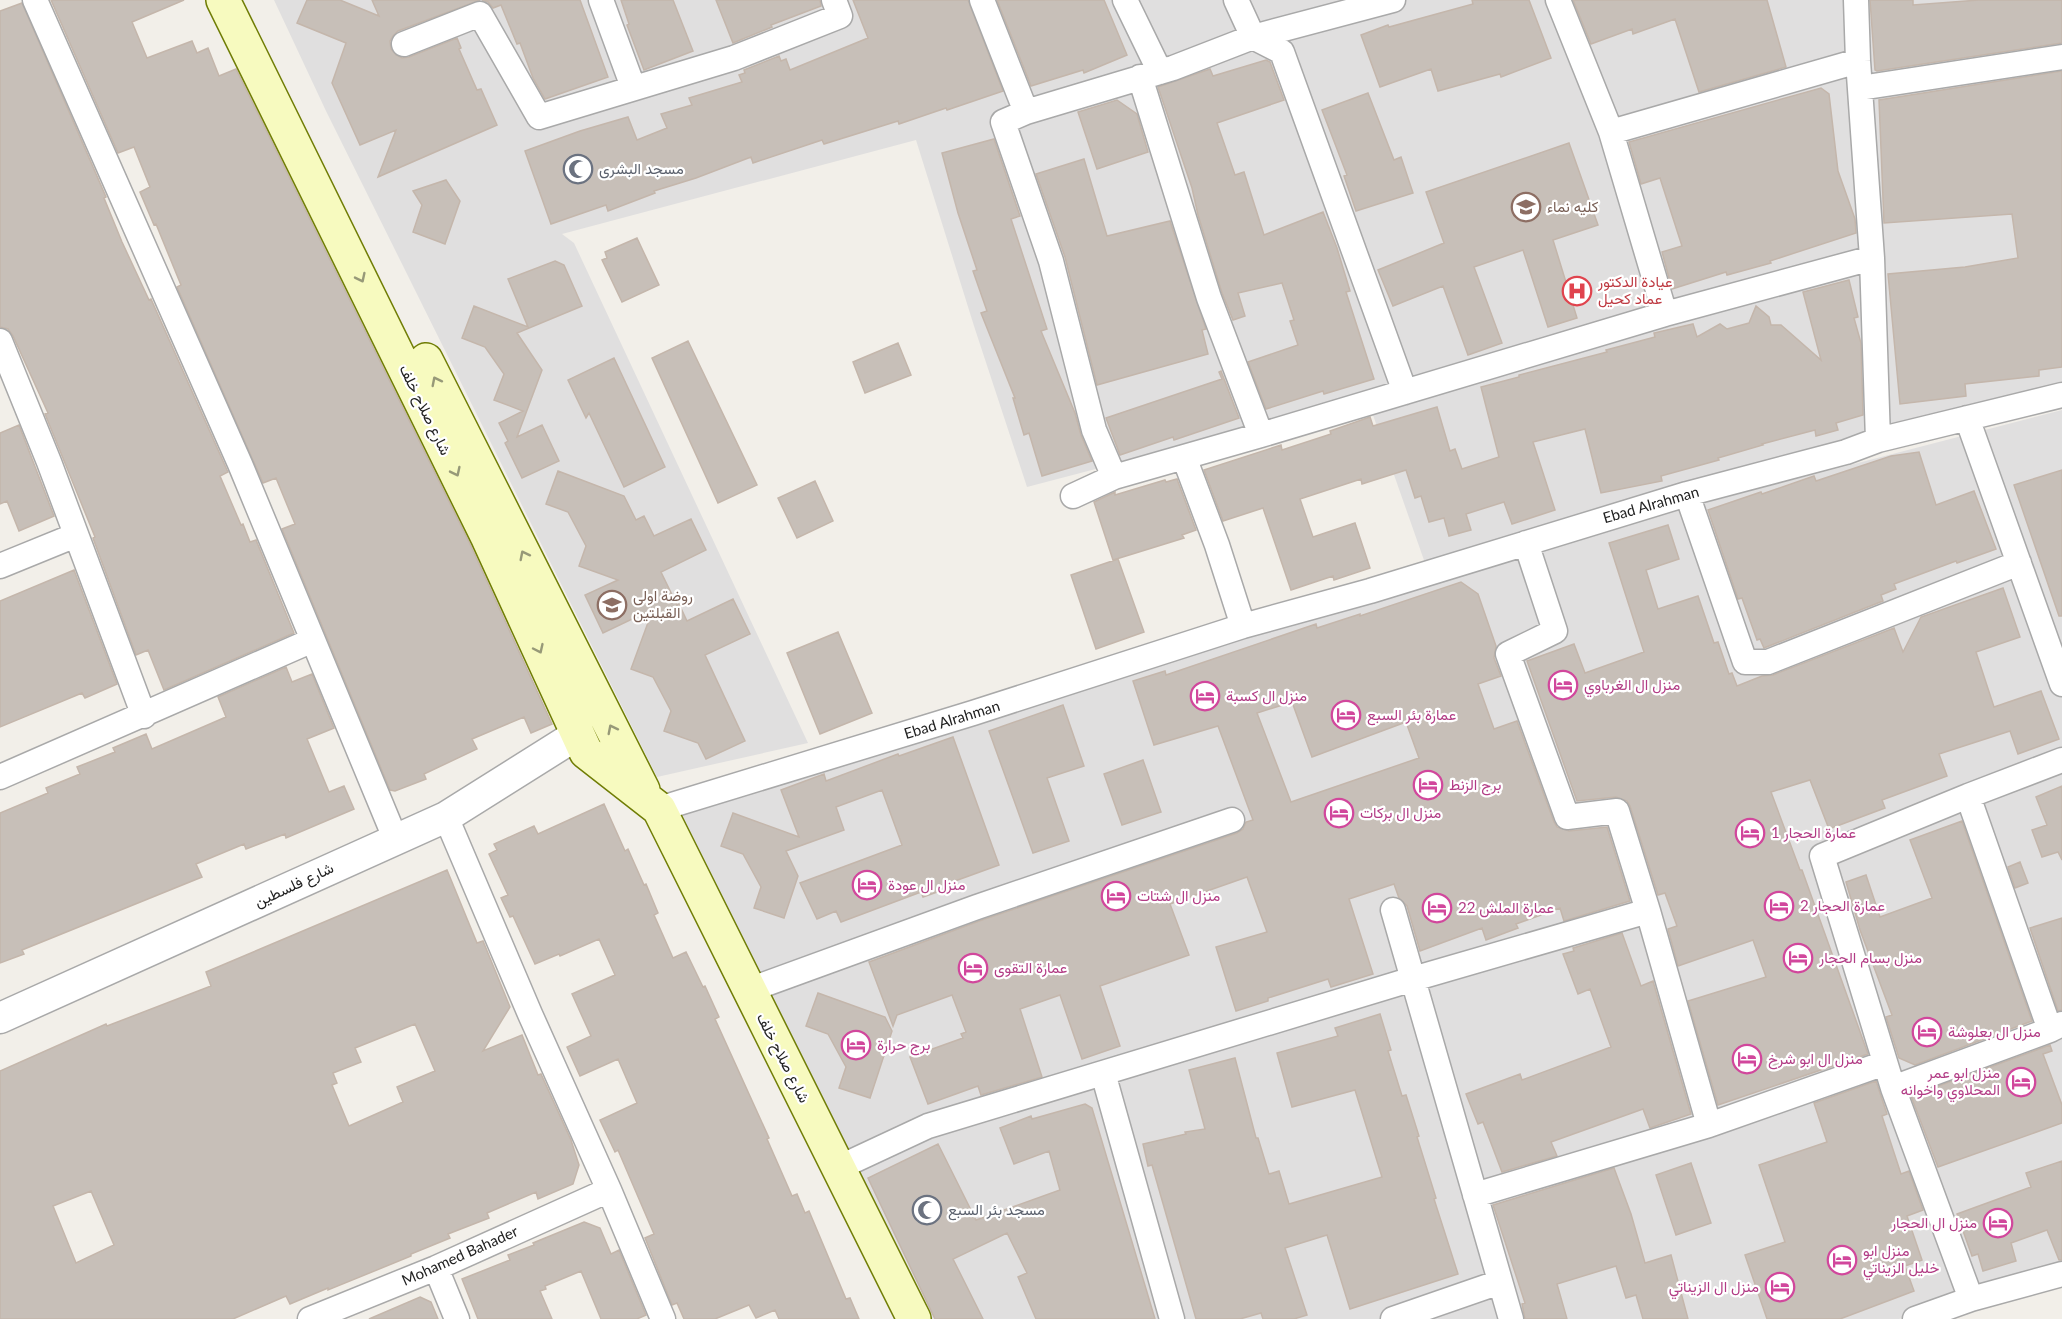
<svg xmlns="http://www.w3.org/2000/svg" width="2062" height="1319" viewBox="0 0 2062 1319" font-family="Lato,Vazirmatn,sans-serif">
<rect width="100%" height="100%" fill="#f2efe9"/>
<path fill="#e0dfdf" d="M274 0H2062V383L1563 521 1425 563 1367 398 1027 487 974 326 916 140 562 234 574 243 808 743 657 777 326 111Z
M2062 410V1264L1899 1319H922L679 811 1332 612 1513 561 1692 506Z"/>
<path fill="#c7bfb8" stroke="#c4b6ab" stroke-width="1.5" fill-rule="evenodd" d="M51 0H184L132 22 147 58 192 41 197 53 208 48 219 76 236 69 470 544 552 724 531 733 524 717 472 739 477 749 424 774 426 779 395 791 390 790 282 529 295 524 276 478 263 483 177 287 181 285 156 224 154 225 140 192 150 187 134 147 118 153Z
M307 0H340L379 16 372 0H480L398 31 393 36 390 41 391 49 396 55 402 58 409 57 457 38 461 48 459 49 477 90 481 89 497 125 378 177 396 130 360 145 332 83 346 43 297 23Z
M482 0H580L608 77 545 99 533 78 520 43 517 44 501 5 493 8 488 2Z
M621 0H673L693 51 644 70 627 25 629 24Z
M716 0H820L821 6 771 25 772 27 733 43Z
M853 0H968L1003 91 947 110 946 108 899 124 898 121 824 144 822 140 753 163 751 157 696 178 654 191 655 193 608 211 606 205 551 224 525 151 580 131 628 117 637 140 667 128 661 114 692 105 689 98 742 82 739 75 745 73 744 70 779 56 781 61 786 59 790 70 868 38Z
M997 0H1104L1127 55 1084 73 1083 70 1031 86Z
M1472 0H1529L1551 58 1501 77 1500 74 1438 91 1431 69 1380 87 1361 35 1388 25 1389 27 1473 4Z
M1573 0H1767L1786 67 1699 92 1675 19 1633 34 1632 29 1591 44Z
M1870 0H1913V5L1979 0H2062V43L1877 71 1875 70Z
M22 3 106 197 104 198 122 242 149 300 151 299 227 470 228 472 220 476 241 525 243 524 250 542 256 540 294 633 164 690 148 650 136 655 93 538 95 537 45 414 48 413 13 336 8 329 0 327V11Z
M1266 60 1270 62 1284 100 1217 123 1235 175 1244 172 1264 235 1323 212 1337 248 1350 291 1346 292 1374 379 1324 394 1323 391 1266 409 1248 362 1298 345 1290 321 1294 320 1282 283 1238 293 1245 316 1233 320 1222 293 1198 215 1192 188 1158 87 1210 69 1213 76Z
M2062 71V367L2039 370V376L1965 384 1966 396 1900 404 1888 274 1965 267 2018 258 2012 214 1884 223 1879 100Z
M1821 88 1829 94 1838 171 1855 219 1856 233 1770 261 1771 263 1727 275 1726 272 1672 289 1662 252 1682 246 1660 178 1641 184 1629 142Z
M1368 93 1394 160 1401 157 1413 193 1356 211 1344 176 1347 175 1322 110Z
M1117 100 1137 114 1148 152 1097 169 1078 112Z
M994 139 1020 216 1011 219 1047 329 1041 331 1075 413 1081 435 1092 461 1042 476 1029 433 1024 435 1013 398H1015L981 313 987 311 973 271 977 270 958 213 942 153Z
M1569 143 1598 225 1553 240 1577 318 1548 327 1523 250 1474 267 1502 343 1468 355 1443 286 1393 306 1378 270 1444 243 1426 192Z
M1084 159 1107 236 1170 221 1206 329 1202 330 1208 354 1097 385 1065 257 1036 174Z
M446 180 460 201 445 244 413 232 422 205 413 191Z
M637 238 659 285 622 302 602 260 607 258 605 252Z
M555 261 564 265 582 306 517 333 542 370 517 437 542 425 559 461 522 478 505 443 508 441 499 423 523 411 494 400 504 374 485 347 462 338 474 306 528 327 508 279Z
M1849 280 1858 317 1854 318 1861 343 1863 415 1836 423 1838 430 1816 436 1815 430 1762 444 1763 445 1718 458 1719 460 1661 476 1662 481 1601 493 1585 429 1533 442 1555 510 1512 524 1504 502 1466 514 1471 530 1449 536 1444 518 1429 522 1421 496 1415 498 1406 470 1362 484 1361 479 1300 499 1313 537 1355 523 1370 568 1334 580 1333 576 1291 590 1263 508 1223 521 1204 470 1281 445 1282 450 1331 434 1330 431 1370 417 1373 426 1437 407 1450 451 1455 449 1462 469 1499 457 1481 387 1519 377V375L1607 352 1606 350 1655 337 1654 333 1693 324 1697 337 1720 324 1727 329 1749 323 1756 306 1769 317 1771 325H1781L1821 360 1803 292Z
M688 341 757 485 718 503 652 358Z
M898 343 911 375 865 393 853 362Z
M614 358 665 467 624 487 589 413 586 418 568 380Z
M1221 371 1239 418 1174 440 1173 437 1120 455 1106 418 1222 379 1219 372Z
M19 425 54 516 19 531 7 501 0 504V433Z
M1919 452 1936 505 1974 491 1996 549 1957 563 1956 561 1894 584 1896 589 1881 595 1883 601 1764 648 1760 639 1757 640 1742 598 1738 599 1708 510 1761 492 1762 494 1814 476 1816 481 1891 456Z
M2062 470V616H2059L2014 485Z
M558 471 624 496 636 520 644 516 654 536 691 519 706 550 661 572 677 605 679 604 687 621 733 599 750 634 705 655 745 741 706 759 698 743 664 731 671 711 653 677 631 669 653 609 603 633 585 595 618 580 579 566 586 546 568 512 546 504Z
M1177 479 1196 530 1182 535 1184 538 1113 560 1094 502 1115 492V495L1165 480 1166 482Z
M815 481 833 521 797 538 778 498Z
M1668 525 1679 559 1646 570 1658 609 1698 596 1714 643 1718 642 1729 674 1732 673 1737 686 1762 676 1773 675 1894 628 1903 652 1921 617 2003 588 2020 637 1976 652 1994 707 2041 691 2059 739 2018 754 2010 731 1939 754 1947 776 1882 800 1885 808 1829 829 1810 780 1771 792 1800 870H1802L1868 1054 1718 1105 1688 1001 1766 977 1753 940 1678 966 1668 929 1677 926 1665 893 1658 895 1630 806 1627 801 1616 797 1577 801 1527 661 1574 644 1585 673 1644 652 1609 543Z
M1118 559 1144 632 1096 649 1071 575Z
M74 570 117 684 85 698 82 693 0 727V601Z
M1461 582 1478 594 1496 646 1494 658 1501 676 1478 684 1494 729 1517 721 1554 822 1557 827 1569 831 1607 827 1630 901 1564 921 1560 908 1516 924 1518 928 1486 940 1482 928 1420 951 1407 906 1399 898 1394 884 1349 899 1373 974 1331 987 1328 979 1268 998V1001L1236 1011 1216 947 1267 932 1247 877 1170 904 1189 955 1100 986 1120 1046 1082 1059 1060 995 1020 1009 1042 1077 981 1095 978 1086 928 1104 910 1057 963 1038 961 1034 966 1032 952 995 897 1015 893 1026 869 962 982 920 1237 833 1243 829 1246 822 1253 820 1218 726 1154 745 1133 681 1165 671 1166 675 1316 624 1317 628 1360 614V616ZM1292 702 1312 757 1406 722 1419 758 1291 802 1257 713Z
M838 632 872 713 820 734 787 653Z
M286 667 292 682 312 674 334 728 307 739 329 792 344 786 354 809 286 838 285 834 246 849 244 844 196 864 202 877 22 950 24 954 0 963V813L48 793 46 788 80 774 77 767 115 752 113 748 146 734 152 749 226 717 218 697Z
M1063 705 1084 766 1047 778 1069 841 1033 853 989 731Z
M953 737 999 865 955 881 957 885 923 897 921 892 841 922 836 911 817 919 800 883 902 845 882 790 836 807 844 830 786 851 798 876 784 918 754 908 761 887 743 854 721 846 733 813 799 837 781 790 824 774 826 781 898 754 899 756Z
M1143 760 1161 812 1122 825 1104 774Z
M2062 786V860L2058 852 2042 857 2032 830 2047 825 2036 797Z
M604 804 625 851 628 849 644 885 646 884 658 913 654 915 673 958 686 952 703 987 705 986 719 1017 715 1019 769 1138 767 1139 792 1196 797 1194 805 1213 809 1211 846 1299 850 1298 859 1319H779L775 1310 756 1318 749 1305 715 1319H684L677 1303 672 1305 645 1238 654 1234 618 1150 615 1152 600 1120 637 1103 618 1059 580 1076 567 1047 591 1036 572 994 615 975 599 939 560 956 559 954 535 964 513 916 510 917 501 898 508 895 489 854 497 850 494 844 534 826 538 834Z
M1962 821 2032 1021 1915 1065 1899 1058 1886 1017 1892 1015 1860 930 1846 882 1866 875 1880 917 1932 898 1910 840Z
M2020 862 2028 883 2015 888 2008 867Z
M447 870 477 943 483 941 510 1007 483 1051 522 1035 538 1075 541 1074 571 1140 579 1165 573 1184 538 1199 536 1192 487 1213 489 1218 448 1234 450 1238 411 1254V1256L328 1290V1288L290 1304 286 1296 233 1319H0V1071L106 1024 107 1026 211 986 206 972ZM415 1024 435 1071 397 1087 403 1102 349 1126 332 1085 337 1083 333 1073 361 1062 355 1048ZM91 1191 114 1245 76 1263 53 1206Z
M2062 918V1010L2058 1011 2030 928Z
M1622 933 1641 986 1653 981 1691 1114 1650 1128 1643 1109 1551 1142 1557 1156 1502 1172 1483 1122 1478 1124 1466 1094 1520 1074 1522 1080 1611 1047 1590 989 1578 994 1563 954 1574 951 1573 948Z
M818 993 885 1017 892 1031 870 1098 839 1088 846 1067 828 1034 806 1026Z
M1380 1014 1391 1050 1388 1051 1402 1096 1406 1095 1419 1136 1417 1137 1436 1198 1434 1199 1458 1274 1350 1309 1327 1235 1285 1248 1307 1315 1294 1319H1263L1261 1313 1240 1319H1196L1152 1165 1148 1166 1143 1144 1186 1134 1185 1132 1205 1129 1189 1070 1235 1058 1256 1138H1258L1269 1174 1279 1171 1289 1204 1382 1177 1355 1090 1292 1107 1277 1053 1338 1036 1335 1028Z
M2050 1045 2052 1051 2043 1054 2062 1105V1123L1938 1167 1911 1096Z
M1876 1081 1887 1114 1882 1116 1901 1174 1909 1171 1923 1210 1907 1216 1922 1260 1905 1266 1914 1291 1840 1319H1767L1745 1255 1785 1242 1759 1165 1827 1142 1814 1103Z
M1085 1104 1092 1108 1155 1319H1036L1018 1277 1027 1273 1007 1233 953 1259 983 1319H935L868 1178 938 1144 976 1220 1060 1190 1049 1151 1014 1164 1000 1128 1031 1116 1032 1119Z
M2062 1161V1260H2059L2047 1230 2011 1243 2016 1261 1983 1271 1978 1254 1972 1256 1957 1214 2031 1187 2026 1173Z
M1691 1163 1711 1223 1676 1235 1656 1175Z
M1614 1168 1631 1214 1645 1263 1671 1255 1688 1319H1643L1636 1295 1626 1298 1616 1266 1557 1284 1567 1319H1525L1522 1304 1525 1303 1493 1205Z
M584 1222 600 1228 611 1254 619 1250 646 1315 637 1319H601L581 1271 545 1286 546 1289 540 1291 552 1319H478L462 1279 510 1260 508 1255 534 1245 533 1243Z
M420 1297 431 1302 438 1319H369Z"/>
<g fill="none" stroke-linecap="round" stroke-linejoin="round">
<g stroke="#a9a9a9" stroke-width="27">
<path id="minor" d="M35 0 240 464 395 838
M601 0 633 87
M982 0 1026 112
M1125 0 1160 72
M1236 0 1253 37 1282 52 1405 392
M1558 0 1611 132 1665 314 1872 258
M1856 0 1858 61 1872 258 1878 440
M404 44 480 14 539 117 734 58 840 16 834 0
M1140 77 1209 298 1261 435
M1860 88 2062 57
M1611 132 1858 61
M0 341 49 462 144 716
M1967 418 2062 684
M1184 457 1217 545 1243 626 1370 591 1687 494 1846 452 1878 440 2062 395
M1114 477 1094 430 1051 261 1003 122 1026 112 1173 68 1253 37 1393 0
M1687 494 1745 662H1768L2019 563
M1073 496 1114 477 1261 435 1665 314
M1526 543 1555 631 1508 654 1567 817 1617 811 1648 911 1709 1125
M0 566 76 535
M0 777 313 640
M1968 796 2050 1030 2062 1024
M659 809 973 713 1243 626
M446 817 530 1014 609 1190 663 1319
M1393 910 1511 1319
M749 990 977 907 1232 820
M1103 1073 1172 1319
M1893 1088 2050 1030
M838 1168 928 1126 1413 979 1648 911
M1475 1195 1709 1125 1885 1063
M436 1268 457 1319
M1971 1299 1893 1088 1822 856 1968 796 2062 760
M310 1319 436 1268 609 1190
M1393 1319 1500 1282
M1915 1319 1971 1299 2062 1274"/>
</g>
<g stroke="#a9a9a9" stroke-width="33">
<path id="tertiary" d="M0 1018 446 817 578 734"/>
</g>
<g stroke="#707d05" stroke-width="36">
<path id="secondary" d="M223 0 487 536 586 752 659 809 914 1319
M426 360 643 790"/>
</g>
<use href="#minor" stroke="#fff" stroke-width="24"/>
<use href="#tertiary" stroke="#fff" stroke-width="30"/>
<use href="#secondary" stroke="#f7fabf" stroke-width="33"/>
</g>
<defs><path id="oneway-chevron" d="M-2-3.5L2.5 0L-2 3.5" fill="none" stroke-width="1.6" stroke-linecap="round" stroke-linejoin="round" transform="scale(1.5)"/></defs>
<g stroke="#979978">
<use href="#oneway-chevron" transform="translate(361 278) rotate(64)"/>
<use href="#oneway-chevron" transform="translate(436 381) rotate(-117)"/>
<use href="#oneway-chevron" transform="translate(456 472) rotate(64)"/>
<use href="#oneway-chevron" transform="translate(524 555) rotate(-117)"/>
<use href="#oneway-chevron" transform="translate(539 649) rotate(65)"/>
<use href="#oneway-chevron" transform="translate(612 729) rotate(-117)"/>
</g>
<defs>
<g id="mosque-ring" transform="scale(1.5)"><circle r="9.5" fill="#fff" stroke="#6b7280" stroke-width="1.5"/><path d="M3.5-4.9A6 6 0 1 0 3.5 4.9A5 5 0 1 1 3.5-4.9Z" fill="#6b7280"/></g>
<g id="school-ring" transform="scale(1.5)"><circle r="9.5" fill="#fff" stroke="#8d6e63" stroke-width="1.5"/><path d="M0-5L7-2L0 1L-7-2ZM-4 1L0 2.5L4 1V4Q0 6-4 4Z" fill="#8d6e63"/></g>
<g id="hospital-ring" transform="scale(1.5)"><circle r="9.5" fill="#fff" stroke="#e0444e" stroke-width="1.5"/><path d="M-5-5h3v3.5h4V-5h3V5h-3V1.5h-4V5h-3Z" fill="#e0444e"/></g>
<g id="hotel-ring" transform="scale(1.5)"><circle r="9.5" fill="#fff" stroke="#d1479c" stroke-width="1.5"/><path d="M-6-4.5h1.5V1H6V5H4.5V3h-9V5H-6ZM-4 0a1.8 1.8 0 1 1 3.6 0ZM.5 0V-2.5h3Q6-2.5 6 0Z" fill="#d1479c"/></g>
</defs>
<g fill-rule="evenodd">
<use href="#mosque-ring" x="578" y="169"/>
<use href="#school-ring" x="1526" y="207"/>
<use href="#hospital-ring" x="1577" y="291"/>
<use href="#school-ring" x="612" y="605"/>
<use href="#hotel-ring" x="1563" y="685"/>
<use href="#hotel-ring" x="1205" y="696"/>
<use href="#hotel-ring" x="1346" y="715"/>
<use href="#hotel-ring" x="1428" y="785"/>
<use href="#hotel-ring" x="1339" y="813"/>
<use href="#hotel-ring" x="1750" y="833"/>
<use href="#hotel-ring" x="867" y="885"/>
<use href="#hotel-ring" x="1116" y="896"/>
<use href="#hotel-ring" x="1779" y="906"/>
<use href="#hotel-ring" x="1437" y="908"/>
<use href="#hotel-ring" x="1798" y="958"/>
<use href="#hotel-ring" x="973" y="968"/>
<use href="#hotel-ring" x="1927" y="1032"/>
<use href="#hotel-ring" x="856" y="1045"/>
<use href="#hotel-ring" x="1747" y="1059"/>
<use href="#hotel-ring" x="2021" y="1082"/>
<use href="#mosque-ring" x="927" y="1210"/>
<use href="#hotel-ring" x="1998" y="1223"/>
<use href="#hotel-ring" x="1842" y="1260"/>
<use href="#hotel-ring" x="1780" y="1287"/>
</g>
<g text-anchor="middle" stroke-width="4.5" stroke-linejoin="round" paint-order="stroke">
<g font-size="15" fill="#5b616d" stroke="#fff" text-anchor="start">
<text x="599" y="174">مسجد البشرى</text>
<text x="948" y="1215">مسجد بئر السبع</text>
</g>
<g font-size="15" fill="#785e54" stroke="#fff" text-anchor="start">
<text x="1547" y="212">كليه نماء</text>
<text x="633" y="601">روضة اولى<tspan x="633" dy="17">القبلتين</tspan></text>
</g>
<g font-size="15" fill="#be3a42" stroke="#fff" text-anchor="start">
<text x="1598" y="287">عيادة الدكتور<tspan x="1598" dy="17">عماد كحيل</tspan></text>
</g>
<g font-size="15" fill="#222" stroke="#fff">
<text transform="translate(425 410) rotate(64)" y="5">شارع صلاح خلف</text>
<text transform="translate(1651 505) rotate(-16)" y="5">Ebad Alrahman</text>
<text transform="translate(952 720) rotate(-17)" y="5">Ebad Alrahman</text>
<text transform="translate(294 885) rotate(-25)" y="5">شارع فلسطين</text>
<text transform="translate(783 1058) rotate(63)" y="5">شارع صلاح خلف</text>
<text transform="translate(460 1256) rotate(-24)" y="5">Mohamed Bahader</text>
</g>
<g font-size="15" fill="#b23c85" stroke="#fff" text-anchor="start">
<text x="1584" y="690">منزل ال الغرباوي</text>
<text x="1226" y="701">منزل ال كسبة</text>
<text x="1367" y="720">عمارة بئر السبع</text>
<text x="1449" y="790">برج الزنط</text>
<text x="1360" y="818">منزل ال بركات</text>
<text x="1771" y="838">عمارة الحجار 1</text>
<text x="888" y="890">منزل ال عودة</text>
<text x="1137" y="901">منزل ال شتات</text>
<text x="1800" y="911">عمارة الحجار 2</text>
<text x="1458" y="913">عمارة الملش 22</text>
<text x="1819" y="963">منزل بسام الحجار</text>
<text x="994" y="973">عمارة التقوى</text>
<text x="1948" y="1037">منزل ال بعلوشة</text>
<text x="877" y="1050">برج حرارة</text>
<text x="1768" y="1064">منزل ال ابو شرخ</text>
<text x="2000" y="1078" text-anchor="end">منزل ابو عمر<tspan x="2000" dy="17">المحلاوي واخوانه</tspan></text>
<text x="1977" y="1228" text-anchor="end">منزل ال الحجار</text>
<text x="1863" y="1256">منزل ابو<tspan x="1863" dy="17">خليل الزيناتي</tspan></text>
<text x="1759" y="1292" text-anchor="end">منزل ال الزيناتي</text>
</g>
</g>
</svg>
